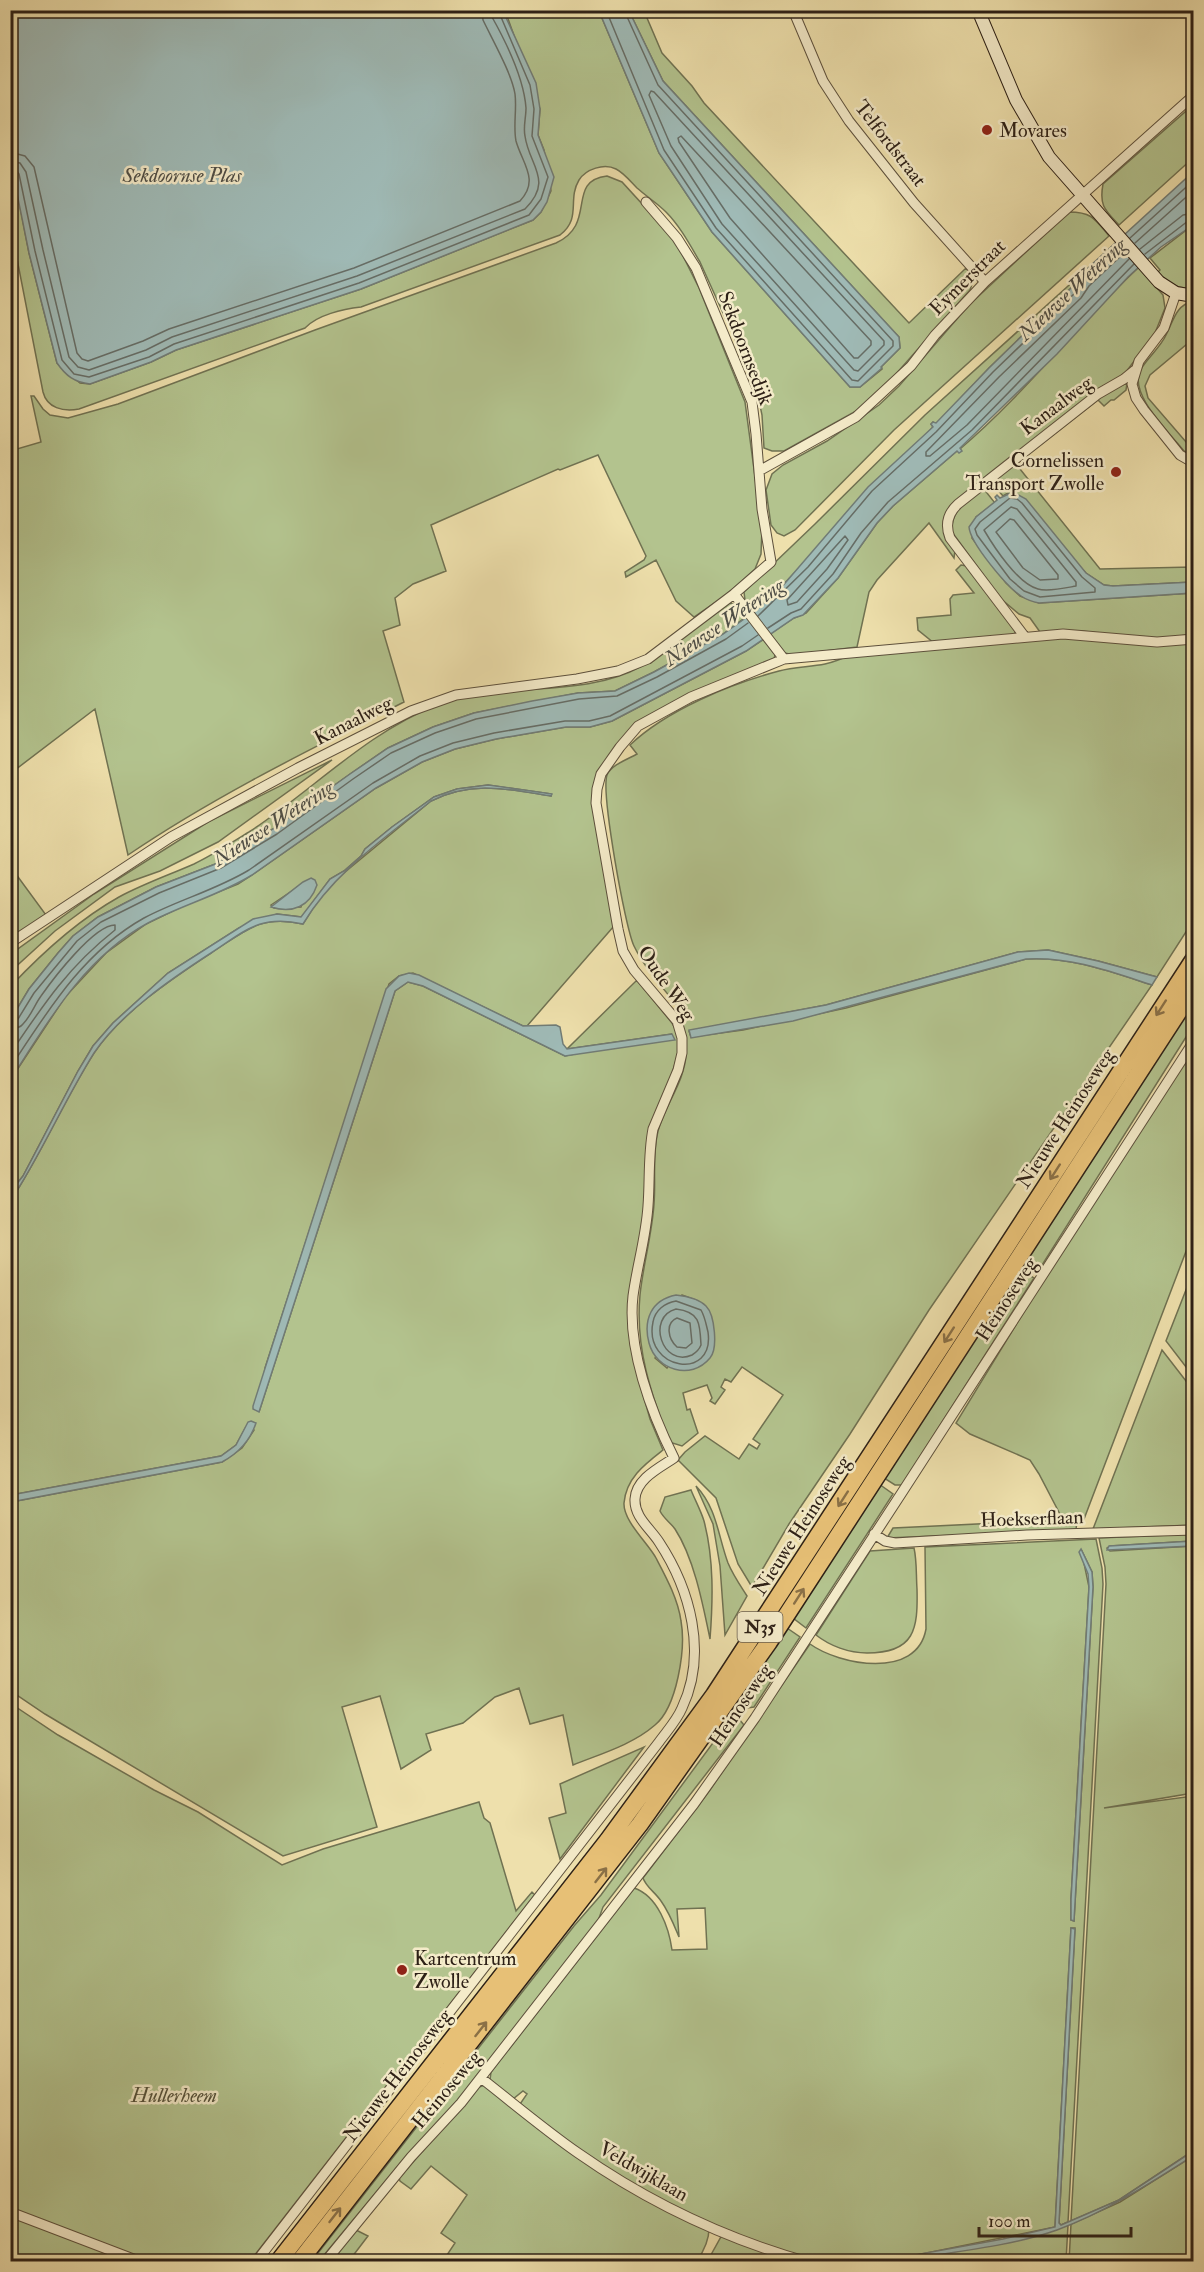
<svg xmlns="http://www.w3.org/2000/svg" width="1204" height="2272" viewBox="0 0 1204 2272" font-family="'IM FELL Double Pica',serif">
<rect width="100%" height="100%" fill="#eee0ac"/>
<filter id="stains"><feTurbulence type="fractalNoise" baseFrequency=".00333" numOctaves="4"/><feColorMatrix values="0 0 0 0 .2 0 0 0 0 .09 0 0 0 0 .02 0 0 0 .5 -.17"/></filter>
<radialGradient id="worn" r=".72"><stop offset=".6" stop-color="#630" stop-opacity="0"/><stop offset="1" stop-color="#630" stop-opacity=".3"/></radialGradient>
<path fill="#b3c38e" stroke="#707252" stroke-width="1.5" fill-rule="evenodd" d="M503 11H599L659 153 712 232 850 387H860L882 369 881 367 900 348 899 337 663 81 629 11H644L662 53 692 86 704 103 909 323 966 268 974 278 970 290 888 383 858 410 784 451H772L764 448 762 415 756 386 700 262C690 245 680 226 666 212 657 203 646 196 637 188 631 182 624 173 616 169 604 163 586 169 579 180 567 200 582 218 560 235L361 307C343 309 317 315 305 328L79 409C63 412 47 408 43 392L11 228 10 200 18 196 29 253 57 363 80 383 90 384 151 362 176 350 361 289 533 220 541 212 551 191 544 150 538 135 540 109 507 16Z
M1193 105V158L1119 225C1105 210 1099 206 1103 184Z
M607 176 622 182 665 229 678 246 699 288 745 402 762 529 761 554 755 569 726 595 694 617 676 601 656 560 626 577 625 572 644 560 646 556 598 455 560 470 558 469 431 525 446 571 413 584 395 598 400 625 383 631 404 702C309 750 215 796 128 855L95 709 11 773 10 451 41 442 31 396H34L43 409 50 415 68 418 118 404 315 330 556 243C598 224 565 181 607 176Z
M1069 212C1092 212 1095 219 1109 236L894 430 795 530 784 536 777 533 771 525 766 490 772 474 783 465 827 441 879 405 899 386 969 305Z
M1193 225V288C1177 289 1169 284 1158 272L1160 270 1150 258Z
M1139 267 1163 295 1165 308 1155 333 1129 368 1122 377 947 511 955 550 954 558 929 523 877 580 869 592 857 647 793 655 785 653 770 634 794 618 806 613 838 578 877 523 893 506 957 451H961L960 449C1025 394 1077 325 1139 267Z
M1078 277 1071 288 989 368 936 424 933 422 931 424 933 427 780 588 754 612 745 600 744 592 815 524 925 415Z
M1193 301V339L1150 375 1145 386 1148 398 1193 450V456L1184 451C1169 432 1127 393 1141 369 1148 357 1160 348 1166 335 1174 320 1175 306 1193 301Z
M1127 383 1126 390 1114 400H1111L1104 406 1098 400 1016 464 1100 569 1193 567V582L1113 586 1104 585 1086 573 1008 493 1003 496 991 482C1029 452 1083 400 1127 383Z
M983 488 995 503 976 517 972 538 1006 583 1020 596 1039 603 1193 593V634L1155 640 1082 631 1040 632 1030 618 1019 614 1000 598 952 532C950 510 968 501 983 488Z
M961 565 967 566 1015 631 1014 635 934 643 918 630 917 618 951 615 950 599 953 595 974 593 956 570Z
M729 603 737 605 747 616 723 634 654 672 615 691 578 693 474 713 433 727 388 748 350 774 273 829 218 863 156 887 98 917 73 936 58 953 29 989 11 1019V986C43 952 78 920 119 897 143 884 169 875 194 864 213 855 231 843 249 832 312 791 366 733 437 705 502 680 580 700 642 666Z
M1048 636 1193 641 1194 703 1192 706 1194 708 1193 921 1157 977 1098 961 1048 950 1018 952 826 1005 689 1031 691 1037 743 1030 846 1008 1026 959C1069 956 1112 972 1152 985L929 1310 850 1434 789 1524 752 1587 738 1564 716 1498 678 1460 685 1452 705 1436 739 1459 749 1444 757 1449 760 1444 753 1439 783 1395 742 1367 731 1382 725 1379 721 1387 725 1390 715 1404 710 1401 712 1398 707 1385 683 1393 687 1410 690 1409 698 1433 682 1446 669 1442C651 1393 635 1348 640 1295 643 1265 652 1235 654 1204 656 1180 652 1155 658 1131 665 1105 685 1081 686 1054 686 1038 677 1025 680 1009 664 989 645 969 634 946 625 927 601 793 607 775 611 765 628 759 637 754L630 745C667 710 730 684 779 671 794 667 810 667 825 664 835 662 846 657 855 653ZM682 1295 698 1301 667 1368 655 1358Z
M764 639 775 654 774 660 646 718 595 781 614 926 527 1026H523L413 973 399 976 389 984 265 1368 259 1412 395 991 408 982 423 986 565 1056 672 1034 567 1049 637 980 672 1023 679 1035 678 1053 672 1074 651 1127 646 1204 635 1268 636 1370 650 1419 663 1450C645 1464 626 1478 624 1503 623 1521 648 1543 656 1558 666 1577 678 1599 681 1621 686 1649 677 1707 655 1725 632 1745 600 1754 573 1765L563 1715 530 1724 519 1688 495 1697 463 1723 426 1734 431 1750 401 1769 380 1696 342 1707 377 1827 283 1856 45 1714 11 1691V1502L222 1462 242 1448 254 1430 246 1427 236 1445 221 1456 11 1495V1200C42 1153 63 1101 94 1053 121 1013 171 979 211 953 245 931 260 914 303 924L320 897 339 877 431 801C472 780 507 789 551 796V794L488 785 457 789 434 797 392 827 365 849 361 856 344 871 330 879 302 917 277 914 239 928 168 973 113 1023 93 1046 78 1071 23 1176 11 1191V1079L65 997 106 953 146 924 183 906 238 884 252 875 376 788 422 762 455 749 496 739 566 727H590L612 721 746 651ZM307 881 301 907 274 908 271 905Z
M332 760 218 842 160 871 115 887 55 931 11 971V954L94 894 208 822Z
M10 866 46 915 10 939Z
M1193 996V1026L1037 1273 1021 1263Z
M1193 1049V1233L1084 1519 1077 1520 1076 1530 887 1538 893 1528 1063 1520 1039 1474 1030 1460 970 1434 956 1423 1030 1302Z
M1018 1268 1034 1278 902 1485H895L884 1478Z
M1193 1272V1376L1166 1341Z
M1162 1350 1193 1390V1525L1093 1529Z
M879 1484 893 1494 806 1628 793 1618Z
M696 1486C717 1508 718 1536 728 1563 733 1575 740 1585 747 1596L725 1635 720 1566 713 1524Z
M691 1490C695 1500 701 1511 704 1521 714 1559 713 1600 710 1639 703 1605 694 1558 675 1529 670 1522 664 1519 660 1511L665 1497Z
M1193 1534V1541L1110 1546 1107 1548 1110 1551 1193 1546V1793L1104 1808 1193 1796V2151L1119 2200 1071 2221 1106 1584 1105 1567 1099 1538Z
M1096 1539 1102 1568 1103 1584 1068 2222 1061 2225 1059 2223 1075 1928H1071L1055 2227 897 2259 899 2261 1015 2241 1068 2225 1066 2261 819 2262C734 2238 655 2201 582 2152 561 2137 541 2120 520 2104L527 2094 523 2091 513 2099 490 2080 491 2072 634 1888C658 1896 669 1928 672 1950L707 1949 705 1908 677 1909 679 1937C674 1925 669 1912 661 1901 655 1892 646 1887 643 1878L710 1790 810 1644C839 1665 917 1680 926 1629L925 1547ZM1081 1549 1092 1572 1093 1587 1074 1921 1071 1920V1899L1089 1587Z
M914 1548C917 1561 916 1575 917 1589 918 1629 915 1653 867 1653 849 1653 830 1646 816 1635L870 1551Z
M787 1628 800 1637 754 1707 747 1708 741 1704 740 1701Z
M10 1703 58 1735 154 1790 198 1812 282 1865 323 1849 479 1802 484 1818 490 1823 516 1911 532 1892 535 1895 250 2261H11V2216L20 2211 10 2207Z
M732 1717 738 1718 744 1725 603 1907 598 1921 469 2088 403 2160 319 2261 311 2262 574 1926 601 1895Z
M644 1747 560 1859 549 1818 566 1813 560 1784Z
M485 2085 550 2136 709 2229C709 2241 703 2252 697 2261H443L455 2243 441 2233 467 2195 431 2166 411 2189 400 2181 399 2178 479 2087Z
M1193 2156V2261L1069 2262 1071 2224 1120 2202Z
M356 2230 368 2236 352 2257 356 2261 329 2262Z
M722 2235 797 2262H707Z"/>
<path fill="#9fbab6" stroke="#717c76" stroke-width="1.5" d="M10 11H503L536 83 540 109 538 135 554 177 547 202 541 212 533 220 361 289 176 350 151 362 90 384C74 382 66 376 57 363L29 253 11 164Z
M599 11H629L663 81 899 337 900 348 881 367 882 368 860 387H850L712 232 659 153Z
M1193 172V225L1161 247 1128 277 1057 354 960 448 962 451 959 453 957 451 893 506 877 523 838 578 803 615 794 618 746 651 612 721 590 727H566L496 739 455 749 422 762 376 788 252 875C220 895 182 905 148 923 85 957 48 1021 11 1079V1019L29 989 58 953 73 936 98 917 156 887 218 863 273 829 350 774 388 748 433 727 474 713 532 701 578 693 615 691 654 672 723 634 754 612 780 589 868 487 933 427 931 424 933 422 936 423 989 368 1071 288 1078 277Z
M1013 492 1026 499 1086 573 1104 585 1113 586 1193 582V593L1039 603C1033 602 1027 600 1021 596 1007 587 970 543 969 527L976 517 997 500 995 497 997 495 1000 498Z
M488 785 552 794 551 796C508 789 472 780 431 801 385 838 333 873 303 924 260 914 245 931 211 953 171 979 121 1013 94 1053 64 1101 42 1153 11 1200V1191L23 1176 78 1071 93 1046 113 1023 168 973 253 919 277 914 301 917 330 879 344 871 361 856 365 849 392 827 434 797 457 789Z
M311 878 315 880 317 885C310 906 293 914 271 907L303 882Z
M1048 950 1098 961 1157 977 1152 985C1112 972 1069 956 1026 959L793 1021 691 1038 689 1030 826 1005 1018 952Z
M409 973 419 975 523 1026 556 1025 560 1027 563 1044 567 1049 672 1034 675 1040 565 1056 423 986 408 982 395 991 259 1412 253 1409V1406L386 989 399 976Z
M676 1295C685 1296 699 1299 706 1306 715 1315 718 1349 710 1358 691 1381 656 1370 649 1343 643 1320 651 1300 676 1295Z
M251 1421 256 1423C250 1441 239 1453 222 1462L11 1502V1495L221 1456 236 1445 248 1422Z
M1193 1541V1546L1107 1550 1109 1546Z
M1081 1549 1092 1572 1093 1587 1074 1921 1071 1920V1899L1089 1587 1088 1574 1079 1552Z
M1071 1928 1075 1929 1059 2223 1061 2225 1068 2222 1119 2200 1193 2151V2156C1149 2184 1106 2212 1057 2230 1009 2247 949 2252 899 2261L898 2258 1003 2239 1055 2227Z"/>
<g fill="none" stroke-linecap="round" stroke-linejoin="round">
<path stroke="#666d66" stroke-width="1.5" d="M606 10 664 150 716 228 852 380 858 381 893 346V341L658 85 624 10
M651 91 654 92 884 341V345L858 371 854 370 722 224 671 146 649 95Z
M681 136 871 341V345L858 358H854L730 218 679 142 678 138Z
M10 152 25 156 34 167 77 353 82 359 88 361 143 341 169 329 354 268 520 201C540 180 522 163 516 141 513 126 517 109 515 94 512 74 492 39 483 20L482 10
M10 161 20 163 26 172 43 250 69 357 78 367 89 370 146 350 172 337 357 276 525 209C554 180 529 166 525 136 523 127 526 118 526 108 524 80 506 42 492 17L491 10
M10 169 16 170 19 174 35 251 62 360 74 374 89 377 149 357 174 344 359 283 529 215 541 199 548 177 532 136 534 109 530 85 498 10
M1130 238 1194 180
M1135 243 1194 190
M1140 249 1183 215 1194 213
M1124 253 1089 286 1081 298 999 377 926 452V456H930L967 425 1129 259
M1145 254 1188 221 1194 220
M1010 498 1017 499 1022 503 1082 577 1095 588V592L1040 597 1024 591 1010 579 977 535 975 529 980 522Z
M1011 507 1017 509 1076 582V586C1065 588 1048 592 1038 589 1018 584 994 547 984 530Z
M1010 519 1014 520 1058 575V579L1040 580 1023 568 996 532Z
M845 536 848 540 827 569 797 602 788 605 787 600Z
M758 616 808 567 872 491 936 432 993 372 1075 293 1083 281 1119 248
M768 628 791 613 801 609 833 574 861 533 888 502 972 430 1134 264
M10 1021 18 1019 34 993 77 941 101 922 159 893 221 868 277 834 353 779 391 753 435 733 476 719 579 699 617 696 657 677 726 639 748 623
M10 1029C16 1028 20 1028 23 1024 31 1016 35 1004 41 996 53 979 94 925 115 925V930C68 967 43 1005 10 1054
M10 1068C47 1012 83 952 144 918 178 900 216 890 249 870L373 783 420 756 453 743 494 733 565 721H589L610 716 742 646 758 635
M676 1301 701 1310C705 1317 706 1324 708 1332 715 1382 643 1370 653 1322 655 1310 665 1303 676 1301Z
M676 1309C700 1312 700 1323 701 1345 699 1350 697 1352 692 1355 662 1368 646 1317 676 1309Z
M677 1318 690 1323 692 1343 686 1348 677 1347C668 1339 665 1323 677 1318Z"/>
<g stroke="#5d503c" stroke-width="11">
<path id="street" d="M793 10 823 81 849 121 914 203 985 282
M1176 293 1164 328 1139 361 1132 384 1136 398 1144 410 1180 455 1194 463
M759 471 856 417 911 366 935 335 985 282 1194 95
M734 594 784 659
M1025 637 950 538C945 525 947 514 958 504L1098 394 1124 379 1135 370
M10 943 171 837 298 768 411 711 456 695 577 679 618 671 648 659 734 594 771 562 762 509 756 434 752 402 696 268 677 238 646 202
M874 1534 885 1541 895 1543 1027 1535 1194 1530
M481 2078C513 2103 545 2130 578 2153 648 2202 726 2239 808 2262
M10 2212 141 2262
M256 2262 659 1742C667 1731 677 1720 682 1708 708 1653 690 1589 659 1542 650 1528 634 1517 635 1499 636 1479 659 1468 674 1458 651 1412 627 1348 633 1296 637 1266 646 1237 648 1206 650 1180 648 1154 653 1129L678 1070 682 1053V1038L677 1021 634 970 623 951 618 929 596 803 597 789 601 774 620 747 638 726 691 697 784 659 1063 634 1157 642 1194 639
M325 2262 411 2157 461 2103 694 1804 755 1718 901 1494 1194 1041"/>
</g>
<g stroke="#2d2016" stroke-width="14">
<path id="secondary" d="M978 10 1016 100 1049 157 1159 282 1176 293 1194 296"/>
</g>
<g stroke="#2d2016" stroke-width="19">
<path id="highway" d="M278 2262 608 1840 714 1695 1194 959
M299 2262 640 1824 769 1642 1194 988"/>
</g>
<use href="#street" stroke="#f4ebc9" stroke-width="9"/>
<use href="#secondary" stroke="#f4ebc9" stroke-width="12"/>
<use href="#highway" stroke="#e7c076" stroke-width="16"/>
</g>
<defs><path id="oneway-shaft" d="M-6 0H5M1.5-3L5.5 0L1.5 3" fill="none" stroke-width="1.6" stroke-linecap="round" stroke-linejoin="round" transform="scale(1.5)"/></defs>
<g stroke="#8a7046">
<use href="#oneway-shaft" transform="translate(1161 1008) rotate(123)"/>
<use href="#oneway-shaft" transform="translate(1055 1172) rotate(123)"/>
<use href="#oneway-shaft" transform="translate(949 1335) rotate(123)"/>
<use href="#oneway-shaft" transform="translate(843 1499) rotate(123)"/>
<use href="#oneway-shaft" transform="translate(799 1596) rotate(-57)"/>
<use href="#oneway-shaft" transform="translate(601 1875) rotate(-52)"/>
<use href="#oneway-shaft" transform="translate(481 2029) rotate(-52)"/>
<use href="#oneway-shaft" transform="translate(335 2215) rotate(-52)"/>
</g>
<g fill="#8f2418" stroke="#f4ebc9" stroke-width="2">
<circle cx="987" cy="130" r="6"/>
<circle cx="1116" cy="472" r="6"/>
<circle cx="402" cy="1970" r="6"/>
</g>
<g text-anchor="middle" stroke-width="5" stroke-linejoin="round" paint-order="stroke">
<rect fill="#f4ebc9" stroke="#695d4c" stroke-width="1.5" x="737.5" y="1612" width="45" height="30" rx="4.5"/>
<g font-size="18" font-weight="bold" fill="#2d2016">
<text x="760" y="1633">N35</text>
</g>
<g font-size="20" fill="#2d2016" stroke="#f4ebc9" text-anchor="start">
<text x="999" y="137">Movares</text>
<text x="1104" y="467" text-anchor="end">Cornelissen<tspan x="1104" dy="23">Transport Zwolle</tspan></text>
<text x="414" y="1965">Kartcentrum<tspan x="414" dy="23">Zwolle</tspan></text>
</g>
<g font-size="20" fill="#2d2016" stroke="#f4ebc9">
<text transform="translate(891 143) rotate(52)" y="7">Telfordstraat</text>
<text transform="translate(967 277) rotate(-45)" y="7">Eymerstraat</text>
<text transform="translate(746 348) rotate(69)" y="7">Sekdoornsedijk</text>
<text transform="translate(1056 405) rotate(-37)" y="7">Kanaalweg</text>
<text transform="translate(353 720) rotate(-27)" y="7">Kanaalweg</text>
<text transform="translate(667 983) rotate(56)" y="7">Oude Weg</text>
<text transform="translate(1065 1118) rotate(-57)" y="7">Nieuwe Heinoseweg</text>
<text transform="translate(1006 1299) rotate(-57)" y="7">Heinoseweg</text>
<text transform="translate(1032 1518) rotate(-2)" y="7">Hoekserflaan</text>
<text transform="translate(801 1525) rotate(-57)" y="7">Nieuwe Heinoseweg</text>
<text transform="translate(740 1705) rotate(-56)" y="7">Heinoseweg</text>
<text transform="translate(397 2075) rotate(-52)" y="7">Nieuwe Heinoseweg</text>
<text transform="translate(446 2089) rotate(-50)" y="7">Heinoseweg</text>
<text transform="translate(644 2171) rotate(30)" y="7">Veldwijklaan</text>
</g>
<g font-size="20" font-style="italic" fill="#55513a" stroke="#f4ebc9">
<text x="174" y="2102">Hullerheem</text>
</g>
<g font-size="21" font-style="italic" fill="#4f4e46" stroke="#f4ebc9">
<text x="182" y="182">Sekdoornse Plas</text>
<text transform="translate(1072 289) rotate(-43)" y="7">Nieuwe Wetering</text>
<text transform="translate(724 622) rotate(-34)" y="7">Nieuwe Wetering</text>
<text transform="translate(273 823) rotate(-33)" y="7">Nieuwe Wetering</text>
</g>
</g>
<rect width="1204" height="2272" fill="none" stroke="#eee0ac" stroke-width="36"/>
<rect x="12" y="12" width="1180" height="2248" fill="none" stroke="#2d2016" stroke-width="3"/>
<rect x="18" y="18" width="1168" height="2236" fill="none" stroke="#2d2016" stroke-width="1.5"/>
<path d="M979 2227v9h152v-9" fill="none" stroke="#2d2016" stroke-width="3"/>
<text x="988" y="2227" font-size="18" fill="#2d2016" stroke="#f4ebc9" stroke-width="4.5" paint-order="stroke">100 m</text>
<rect width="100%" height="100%" filter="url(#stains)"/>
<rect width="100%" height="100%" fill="url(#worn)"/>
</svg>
